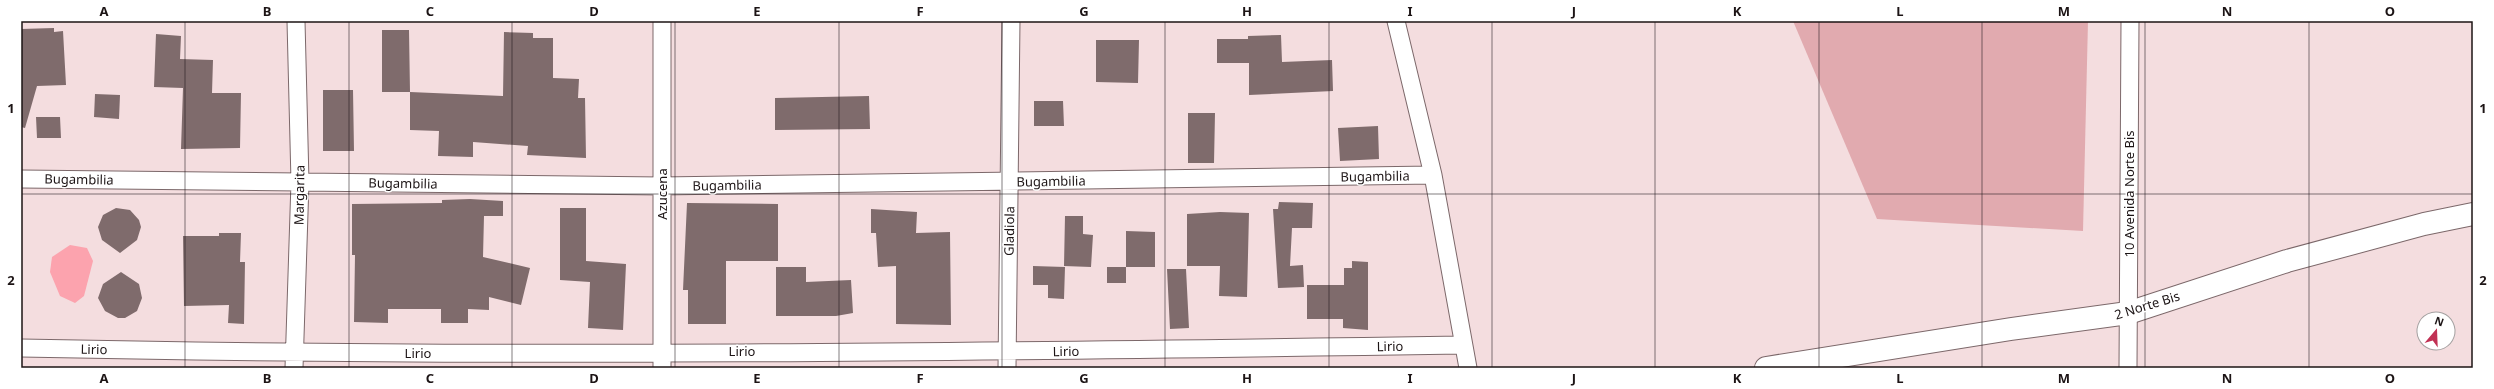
<svg xmlns="http://www.w3.org/2000/svg" width="2494" height="389" viewBox="0 0 2494 389" font-family="'Noto Sans',sans-serif">
<rect width="100%" height="100%" fill="#f4dddf"/>
<path fill="#e1aaaf" d="M1793 21H2088L2083 231 1877 219Z"/>
<path fill="#fca3ae" d="M70 245 87 248 93 261 84 296 75 303 60 296 50 272 52 257Z"/>
<path fill="#7f6b6c" d="M54 28V32L63 31 66 85 37 86 25 128 21 127V29Z
M382 30H409L410 92H382Z
M504 32 533 33V38H553V78L579 79 578 98H585L586 158 527 155 528 146 473 142V157L438 156 439 131 410 130V92L503 96Z
M156 34 181 36 180 59 213 60 212 93H241L240 148 181 149 183 88 154 87Z
M1281 35 1282 62 1332 60 1333 91 1249 95V63H1217V39H1248V36Z
M1096 40H1139L1138 83 1096 82Z
M323 90H353L354 151H323Z
M95 94 120 95 119 119 94 117Z
M869 96 870 129 775 130V98Z
M1034 101H1063L1064 126H1034Z
M1188 113H1215L1214 163H1188Z
M36 117H60L61 138H37Z
M1378 126 1379 159 1340 161 1338 128Z
M470 199 503 201V216H484L483 257 530 268 521 305 489 297V310L468 309V323H441V309H388V323L354 322 355 255H352V204L442 203V200Z
M1279 202 1313 203 1312 228H1292L1290 266 1303 265 1304 287 1278 288 1273 209H1278Z
M687 203 778 204V261H726V324H688V290H683Z
M116 208 130 210 139 220 141 227 137 240 120 253 102 240 98 227 103 215Z
M560 208H586V261L626 264 623 330 588 328 590 282 560 280Z
M871 209 917 212 916 233 950 232 951 325 896 324V266L878 267 876 233H871Z
M1220 212 1249 213 1247 297 1219 296 1220 266H1187V214Z
M1065 216H1083V234L1093 235 1091 267 1064 266Z
M1126 231 1155 232V267H1126Z
M219 233H241L240 262H245L244 324 228 323 229 305 184 306 183 236H219Z
M1352 261 1368 262V330L1343 328V319H1307V285H1344V268H1352Z
M1033 266 1065 267 1064 299 1048 298V285H1033Z
M776 267H806V282L851 280 853 313 836 316H776Z
M1107 267H1126V283H1107Z
M1167 269H1186L1189 328 1170 329Z
M121 272 139 284 142 298 137 311 125 318H118L105 311 98 298 103 284Z"/>
<g fill="none" stroke-linecap="round" stroke-linejoin="round">
<g stroke="#7c686a" stroke-width="19">
<path id="street" d="M1396 21 1433 175 1468 368
M21 179 661 186 1433 175
M21 348C501 358 982 352 1462 345
M294 368 300 182 296 21
M662 368V21
M1007 368 1011 21
M2128 368 2130 21"/>
</g>
<g stroke="#7c686a" stroke-width="24">
<path id="secondary" d="M1766 368 2011 329 2128 313 2287 261 2424 224 2473 214"/>
</g>
<use href="#street" stroke="#fff" stroke-width="17"/>
<use href="#secondary" stroke="#fff" stroke-width="22"/>
</g>
<path fill="none" stroke="#1c1415" stroke-width="1" stroke-opacity="0.55" d="M185 21V368M349 21V368M512 21V368M675 21V368M839 21V368M1002 21V368M1165 21V368M1329 21V368M1492 21V368M1655 21V368M1819 21V368M1982 21V368M2145 21V368M2309 21V368M21 194H2473"/>
<g text-anchor="middle" stroke-width="3" stroke-linejoin="round" paint-order="stroke">
<g font-size="13" fill="#1c1415" stroke="#fff">
<text transform="translate(1375 176) rotate(-1)" y="5">Bugambilia</text>
<text transform="translate(79 179) rotate(1)" y="5">Bugambilia</text>
<text transform="translate(1051 181) rotate(-1)" y="5">Bugambilia</text>
<text transform="translate(403 183) rotate(1)" y="5">Bugambilia</text>
<text transform="translate(727 185) rotate(-1)" y="5">Bugambilia</text>
<text transform="translate(662 194) rotate(-90)" y="5">Azucena</text>
<text transform="translate(2129 194) rotate(-90)" y="5">10 Avenida Norte Bis</text>
<text transform="translate(299 195) rotate(-89)" y="5">Margarita</text>
<text transform="translate(1009 231) rotate(-89)" y="5">Gladiola</text>
<text transform="translate(2147 305) rotate(-17)" y="5">2 Norte Bis</text>
<text transform="translate(1390 346) rotate(-1)" y="5">Lirio</text>
<text transform="translate(94 349) rotate(1)" y="5">Lirio</text>
<text x="742" y="356">Lirio</text>
<text transform="translate(1066 351) rotate(-1)" y="5">Lirio</text>
<text x="418" y="358">Lirio</text>
</g>
</g>
<rect width="2494" height="389" fill="none" stroke="#ffffff" stroke-width="44"/>
<g transform="translate(2436 331) rotate(19)"><circle r="19" fill="#ffffff" stroke="#a4a1a1"/>
<path d="M0-3L7 15L0 10L-7 15Z" fill="#c13154"/>
<text y="-6" font-size="11" font-weight="bold" text-anchor="middle" fill="#1c1415">N</text>
</g>
<rect x="22" y="22" width="2450" height="345" fill="none" stroke="#1c1415" stroke-width="1.5"/>
<g font-size="13" text-anchor="middle" font-weight="bold" fill="#1c1415">
<text x="104" y="16">A</text>
<text x="267" y="16">B</text>
<text x="430" y="16">C</text>
<text x="594" y="16">D</text>
<text x="757" y="16">E</text>
<text x="920" y="16">F</text>
<text x="1084" y="16">G</text>
<text x="1247" y="16">H</text>
<text x="1410" y="16">I</text>
<text x="1574" y="16">J</text>
<text x="1737" y="16">K</text>
<text x="1900" y="16">L</text>
<text x="2064" y="16">M</text>
<text x="2227" y="16">N</text>
<text x="2390" y="16">O</text>
<text x="11" y="113">1</text>
<text x="2483" y="113">1</text>
<text x="11" y="285">2</text>
<text x="2483" y="285">2</text>
<text x="104" y="383">A</text>
<text x="267" y="383">B</text>
<text x="430" y="383">C</text>
<text x="594" y="383">D</text>
<text x="757" y="383">E</text>
<text x="920" y="383">F</text>
<text x="1084" y="383">G</text>
<text x="1247" y="383">H</text>
<text x="1410" y="383">I</text>
<text x="1574" y="383">J</text>
<text x="1737" y="383">K</text>
<text x="1900" y="383">L</text>
<text x="2064" y="383">M</text>
<text x="2227" y="383">N</text>
<text x="2390" y="383">O</text>
</g>
</svg>
